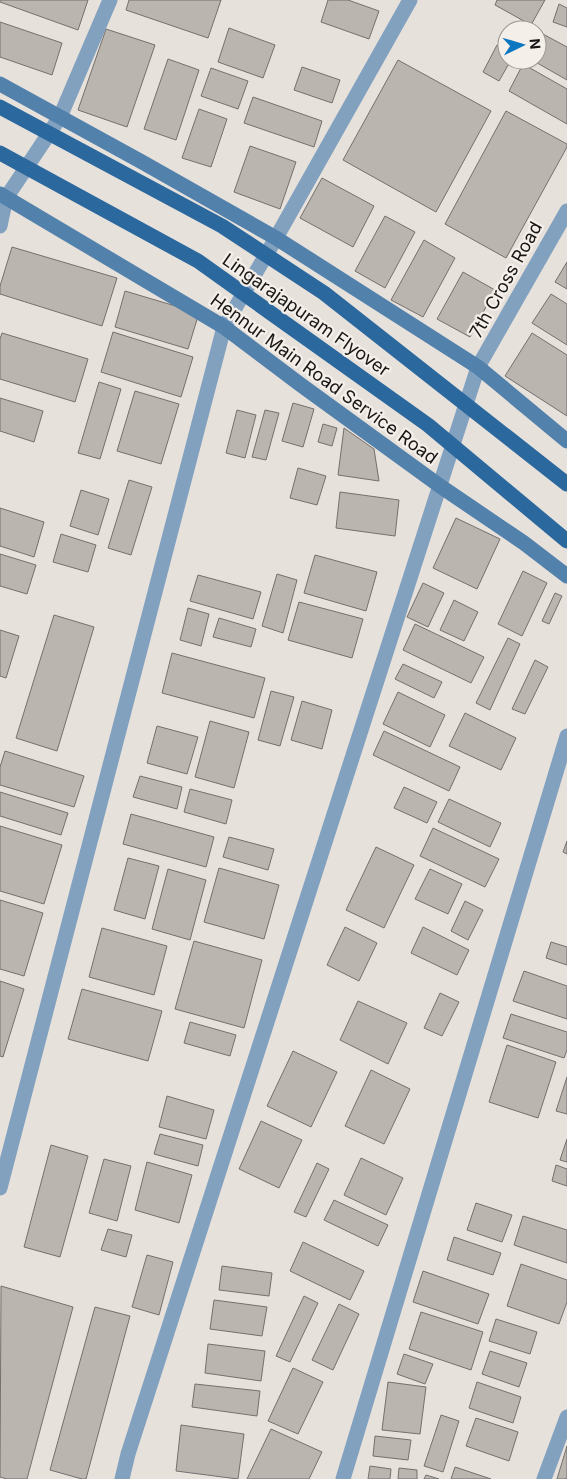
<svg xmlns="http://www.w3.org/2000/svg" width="567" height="1479" viewBox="0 0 567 1479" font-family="Inter,sans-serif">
<rect width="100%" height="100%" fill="#e7e1dc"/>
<path fill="#bbb5b0" stroke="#75706c" d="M0 0H88L78 30 0 2Z
M129 0H221L208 38 126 10Z
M328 0H348L379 11 369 39 321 22Z
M497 0H545L531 25 495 5Z
M559 4 567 8V27L553 22Z
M0 22 62 43 52 75 0 57Z
M229 28 275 45 263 78 218 62Z
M106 29 155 45 127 127 78 110Z
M541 33 567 47V80L532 60H537V41Z
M497 45 507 51V60H511L499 81 483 72Z
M168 59 199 70 176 140 144 129Z
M398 60 491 111 436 212 343 160Z
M523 64 567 89V124L509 91Z
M302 67 340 80 332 103 294 90Z
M211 68 248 81 238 109 201 96Z
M253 97 322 121 314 147 244 123Z
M199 109 227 119 211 167 182 158Z
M506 111 567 144V147L506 258 445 224Z
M250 146 296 162 280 209 234 192Z
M322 178 374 206 353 247 300 218Z
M385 216 415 232 385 288 355 271Z
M424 240 455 258 423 317 391 300Z
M12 247 117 278 102 326 0 294V286Z
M567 262V289L555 282Z
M463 272 495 290 470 337 437 319Z
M125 291 199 313 188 349 115 327Z
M551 294 567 304V345L532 323Z
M113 332 193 357 181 397 101 372Z
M2 333 88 359 75 402 0 379V339Z
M532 333 567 355V416L505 376Z
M99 382 121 389 100 459 78 453Z
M135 391 179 404 161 464 117 451Z
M0 398 43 411 34 442 0 431Z
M293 403 314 409 303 447 282 441Z
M237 410 256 415 245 458 226 453Z
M265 410 279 413 266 460 252 457Z
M323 424 337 428 332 446 318 442Z
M344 428 374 449 379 481 338 475Z
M298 468 326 476 317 505 290 498Z
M129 480 152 487 131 555 108 548Z
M81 490 109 499 98 535 70 526Z
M340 492 399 500 395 536 336 528Z
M0 508 44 522 34 557 0 546Z
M456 518 500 539 477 589 433 568Z
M61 534 96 545 88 572 53 562Z
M0 554 36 565 27 594 0 586Z
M315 555 377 572 366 611 304 593Z
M523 571 547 583 522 636 498 624Z
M277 574 297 580 283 633 262 626Z
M198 575 261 592 253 619 190 601Z
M423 583 444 593 428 627 407 617Z
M555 593 562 596 549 624 542 621Z
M454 600 478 612 464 641 440 630Z
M299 602 363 619 352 658 288 640Z
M188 608 209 614 201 646 180 640Z
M54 615 94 627 57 751 16 738Z
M219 618 256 629 251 647 213 637Z
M415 624 484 657 471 683 403 650Z
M0 630 19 636 6 678 0 676Z
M508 638 520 644 490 710 476 703Z
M172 653 265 678 254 718 162 693Z
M535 660 548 667 525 714 512 709Z
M403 664 442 682 434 698 395 679Z
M271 691 294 697 280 746 258 740Z
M398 692 445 715 430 747 383 724Z
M302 701 332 710 322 749 291 740Z
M465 713 516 738 501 770 449 746Z
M210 721 249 732 234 788 195 777Z
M157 726 198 737 187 774 147 763Z
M384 731 460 767 449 791 373 755Z
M5 751 84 776 74 807 0 785V767Z
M140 776 182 787 177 809 133 797Z
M404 787 437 802 427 823 394 808Z
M190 789 232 800 226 824 184 812Z
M0 792 68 813 61 835 0 816Z
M449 799 501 823 490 847 438 822Z
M131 814 214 837 206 867 123 844Z
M0 826 62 845 44 904 0 891Z
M433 828 499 859 485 887 420 856Z
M229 837 274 849 268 870 223 857Z
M567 841V854L563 852Z
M376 847 414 865 384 928 346 910Z
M128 858 159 866 145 919 114 910Z
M219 868 279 885 264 939 204 922Z
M168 869 206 880 190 940 152 929Z
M430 869 462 884 448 914 415 899Z
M0 900 43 913 24 976 0 969Z
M465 901 483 910 468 940 451 931Z
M345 927 377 943 359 981 327 965Z
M423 927 469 950 457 975 411 953Z
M102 928 167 946 154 995 89 977Z
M194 941 262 960 244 1028 175 1009Z
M551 942 567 947V965L546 958Z
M524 971 567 986V1019L513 1001Z
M0 981 24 989 3 1057 0 1056Z
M82 989 162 1011 148 1061 68 1039Z
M440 993 459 1002 442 1036 424 1028Z
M358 1001 407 1023 388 1064 340 1040Z
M511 1014 567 1032V1050L564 1058 503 1038Z
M190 1022 236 1035 230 1056 184 1043Z
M507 1045 556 1062 538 1118 489 1102Z
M293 1051 337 1072 311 1127 267 1106Z
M371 1070 410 1089 384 1144 345 1126Z
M567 1077V1114L556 1111Z
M167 1096 214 1110 206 1139 159 1127Z
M261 1121 302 1140 279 1188 239 1169Z
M160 1134 203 1145 198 1166 154 1154Z
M567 1139V1162L560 1160Z
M51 1145 88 1156 60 1257 24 1247Z
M361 1158 403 1178 386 1215 344 1195Z
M104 1159 131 1166 117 1221 89 1213Z
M147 1162 192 1175 179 1223 135 1210Z
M317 1163 329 1169 306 1217 294 1212Z
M556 1165 567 1169V1186L552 1181Z
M334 1200 388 1225 378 1246 324 1220Z
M476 1203 512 1215 502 1242 467 1230Z
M523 1216 567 1230V1263L514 1245Z
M108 1229 132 1235 126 1257 101 1250Z
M454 1237 501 1253 493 1275 447 1260Z
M303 1242 364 1271 350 1300 290 1271Z
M147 1255 173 1262 159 1315 132 1307Z
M521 1264 567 1280V1302L559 1324 507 1306Z
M222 1266 272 1273 269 1296 219 1290Z
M423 1271 489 1294 478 1324 413 1302Z
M1 1286 73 1307 27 1479H7L0 1477Z
M304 1296 318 1303 290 1362 276 1356Z
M214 1300 267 1307 262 1336 210 1329Z
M339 1304 359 1314 333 1370 312 1360Z
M95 1307 130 1316 86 1479H82L50 1470Z
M421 1312 483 1332 471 1370 409 1349Z
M496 1319 537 1332 530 1354 489 1341Z
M208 1344 265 1351 261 1381 205 1373Z
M490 1351 527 1363 519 1387 482 1374Z
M404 1354 433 1364 425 1384 397 1374Z
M293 1368 323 1382 298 1434 268 1421Z
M388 1382 426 1387 420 1434 382 1430Z
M477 1382 521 1397 513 1423 469 1408Z
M195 1384 260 1391 257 1416 192 1407Z
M441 1415 459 1421 443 1472 424 1466Z
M476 1418 518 1432 509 1461 466 1446Z
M181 1425 244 1434 238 1479 176 1471Z
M271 1429 322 1452 309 1479H247Z
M375 1436 411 1440 408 1460 373 1456Z
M567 1446V1479H557Z
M370 1466 391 1469 390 1479H368Z
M455 1467 491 1479H451Z
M399 1468 417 1470V1479H398Z
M426 1475 439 1479H424Z"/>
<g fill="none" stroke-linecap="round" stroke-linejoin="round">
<path stroke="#82a1bf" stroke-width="15" d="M0 226 6 198 60 117 110 0
M0 1188 224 327 276 238 410 0
M122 1479 128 1454 478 367 567 211
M343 1479 567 736
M544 1479 567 1417"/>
<path stroke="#5281ac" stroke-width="15" d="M0 84 142 162 276 238 478 367 567 441
M0 194 224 327 301 385 440 486 524 543 567 576"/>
<path stroke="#2b689d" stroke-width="15" d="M0 107 222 226 324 293 567 484
M0 153 198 261 428 425 567 541"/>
</g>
<g text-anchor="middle" stroke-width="4.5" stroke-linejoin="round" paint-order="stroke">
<g font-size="18" fill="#181615" stroke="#f5efea">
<text transform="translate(506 280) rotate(-61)" y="6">7th Cross Road</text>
<text transform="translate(306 315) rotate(35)" y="6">Lingarajapuram Flyover</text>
<text transform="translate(324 379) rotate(36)" y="6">Hennur Main Road Service Road</text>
</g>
</g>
<g transform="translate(522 45) rotate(85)"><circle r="24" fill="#f5efea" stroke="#9d9895"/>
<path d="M0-4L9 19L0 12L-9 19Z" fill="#0c77c1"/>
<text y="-8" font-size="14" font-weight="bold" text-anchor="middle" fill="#181615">N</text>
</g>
</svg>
